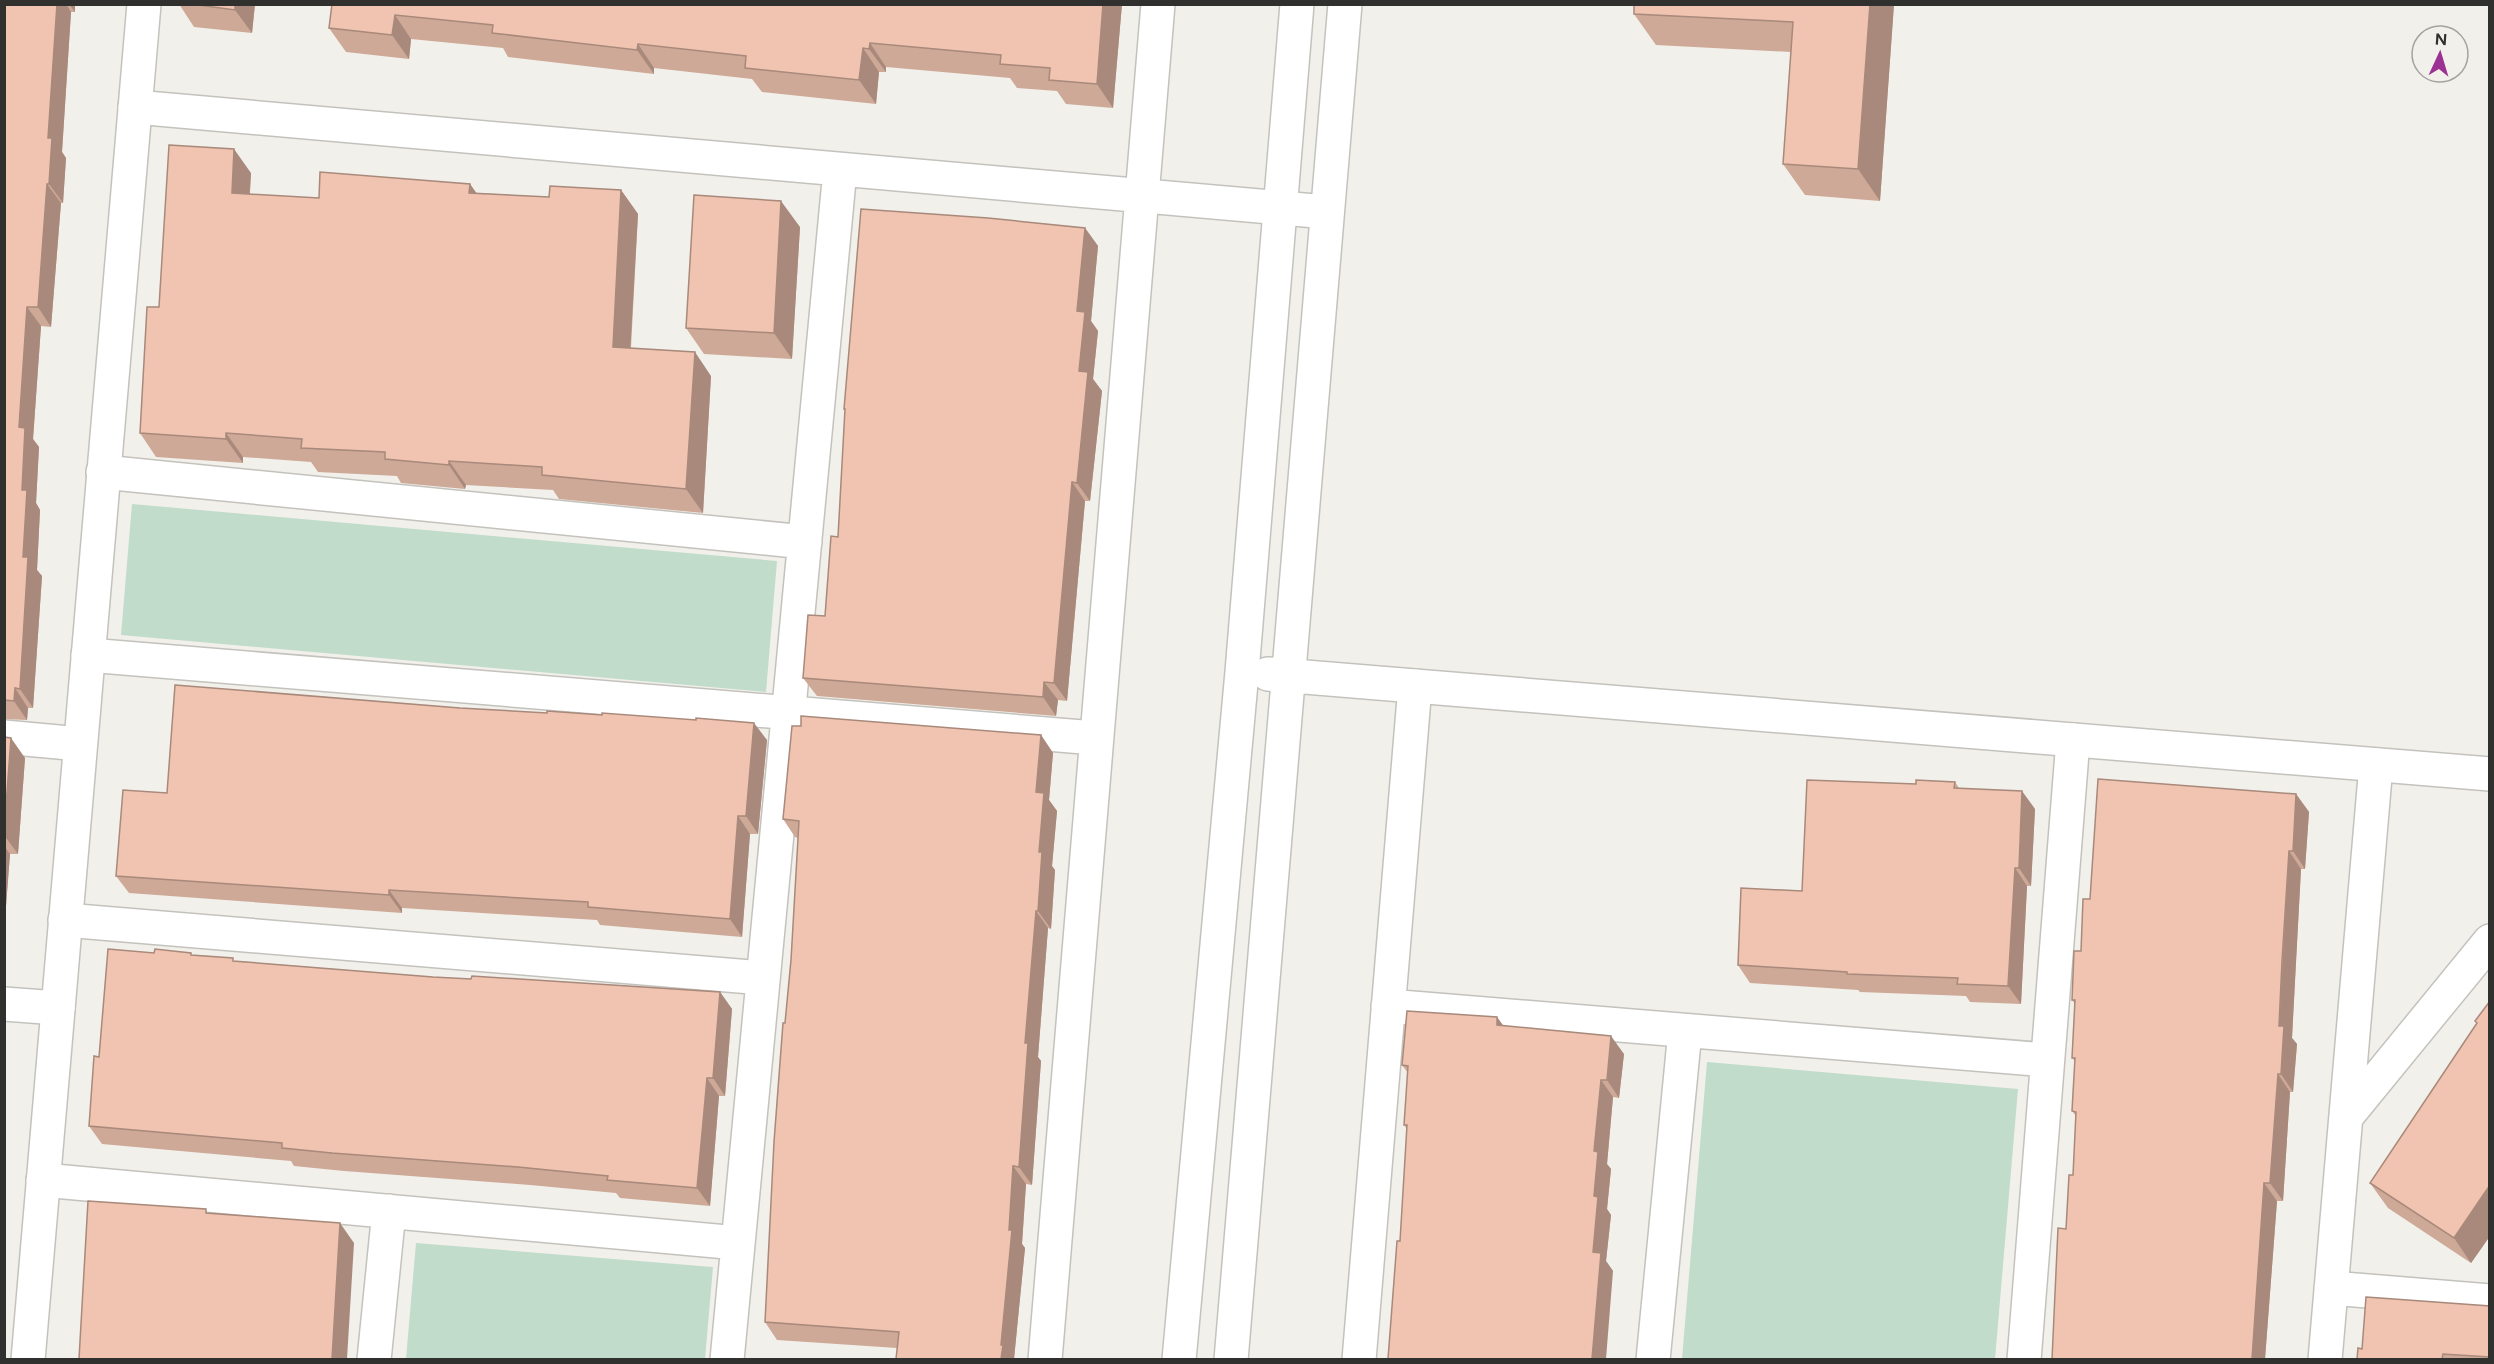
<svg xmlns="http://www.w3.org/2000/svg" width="2494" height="1364" viewBox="0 0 2494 1364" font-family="Figtree,sans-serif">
<rect width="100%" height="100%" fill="#f2f0eb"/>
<path fill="#c1dcca" d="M132 504 777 561 766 692 121 635Z
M1707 1062 2018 1089 1995 1359H1682Z
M416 1243 713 1267 705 1359H406Z"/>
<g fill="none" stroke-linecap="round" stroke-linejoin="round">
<g stroke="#c4c2bd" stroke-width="36">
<path id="street" d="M135 107 1327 212
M103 472 805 542
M88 655 1095 738
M4 737 80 744
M65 920 763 978
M4 1004 58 1008
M1388 1006 2047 1060
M2346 1117 2490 941
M43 1180 738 1243
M2331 1288 2490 1301
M374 1360 389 1211
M727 1360 840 170
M1045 1360 1158 4
M1359 1360 1415 686
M1653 1360 1685 1031
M2024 1360 2073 740
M2325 1360 2376 765"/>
</g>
<g stroke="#c4c2bd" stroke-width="36">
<path id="secondary" d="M1268 674 2490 774
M28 1360 144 4
M1179 1360 1242 672 1297 4
M1231 1360 1345 4"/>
</g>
<use href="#street" stroke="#fff" stroke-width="33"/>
<use href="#secondary" stroke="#fff" stroke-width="33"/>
</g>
<path fill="#cea997" d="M4 4H75V12H71L62 152 66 158 63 203H61L51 327 41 326 33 439 39 447 36 503 40 510 37 570 42 576 33 708H28L27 720 4 719Z
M179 4H255L252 33 194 27Z
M332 4H1122L1113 108 1066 104 1057 91 1017 88 1010 78 886 67V72H879L876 104 762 92 752 79 654 68V74L585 66 508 57 503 48 411 39 409 59 346 52 329 28Z
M1634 4H1894L1880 201 1805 195 1783 164 1791 52 1656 45 1634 14Z
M251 173 250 194 319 198 470 184 476 193 549 197 621 190 638 214 631 348 711 376 703 513 559 499 553 490 466 485 465 489 401 483 397 476 318 472 311 462 243 457V463L156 457 140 433 159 307Z
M800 227 792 359 704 354 686 328Z
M1085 228 1098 246 1091 321 1098 331 1093 379 1102 391 1090 501H1085L1067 701 1058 700 1056 716 817 696 803 678 825 616 838 537 845 411 844 409Z
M460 708 547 713 767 740 758 834H750L742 937 600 925 597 920 402 908V913L129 893 116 876 167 793Z
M1041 735 1053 753 1049 800 1057 811 1052 866 1055 870 1051 929 1048 928 1038 1057 1041 1061 1032 1185 1026 1184 1022 1244 1025 1248 1014 1359H896L897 1348 777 1340 765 1322 785 1023 791 960 798 838 795 837 783 819Z
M4 737 25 758 18 854H10L4 932Z
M1955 782 1959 788 2035 809 2031 886H2027L2021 1004 1970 1002 1966 996 1860 992 1858 990 1750 983 1738 965 1802 891 1916 784Z
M2296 794 2309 812 2305 869H2301L2295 979 2292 1038 2297 1044 2293 1092H2290L2283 1201H2277L2265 1359H2052L2066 1229 2073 1175 2076 1116 2072 1111 2075 1061 2072 1058 2075 1004 2072 1000 2090 899Z
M154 953 193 955 235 961 433 977 720 992 732 1009 725 1096H719L710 1206 620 1198 616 1193 530 1185 344 1171 294 1166 291 1161 102 1144 89 1126 99 1057Z
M2490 1001V1236L2471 1263 2388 1208 2370 1183 2477 1023 2475 1021Z
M1497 1017 1503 1026 1624 1054 1619 1098 1613 1097 1607 1164 1611 1169 1607 1209 1611 1215 1606 1261 1613 1271 1400 1241 1407 1129 1404 1125 1408 1073 1402 1065Z
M2490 1306V1359H2357L2362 1349Z"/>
<path fill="#a8897b" d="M57 4H66L71 12 62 152 66 158 63 203 49 184 48 138Z
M69 4H75V12Z
M235 4H255L252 33 235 10Z
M1103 4H1122L1113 108 1097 84Z
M1870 4H1894L1880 201 1858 169Z
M395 15 411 39 409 59 392 35Z
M870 43 886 67V72L869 49Z
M638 44 654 68V74L637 50Z
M863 48 879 72 876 104 859 80Z
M234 149 251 173 248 217 232 193Z
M47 184 61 203 51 327 38 307Z
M470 184 487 208 469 193Z
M621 190 638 214 629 371 613 347Z
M781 201 800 227 792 359 774 333Z
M1085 228 1098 246 1091 321 1098 331 1093 379 1102 391 1090 501 1077 483V311Z
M27 307 41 326 33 439 39 447 36 503 40 510 37 570 42 576 33 708 20 689 23 557 22 490 19 427Z
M695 352 711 376 703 513 686 489Z
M226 433 243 457V463L226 439Z
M449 461 466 485 465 489 449 465Z
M1072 482 1085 501 1067 701 1054 683Z
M1044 682 1058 700 1056 716 1043 697Z
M15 688 28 708 27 720 14 701Z
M754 723 767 740 758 834 746 816Z
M1041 735 1053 753 1049 800 1057 811 1052 866 1055 870 1051 929 1038 911 1036 792Z
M11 738 25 758 18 854 4 835Z
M2022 791 2035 809 2031 886 2019 868Z
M2296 794 2309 812 2305 869 2293 851Z
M738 816 750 834 742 937 730 919Z
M4 846 10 854 4 932Z
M2289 851 2301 869 2292 1038 2297 1044 2293 1092 2281 1074 2279 1026Z
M2015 868 2027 886 2021 1004 2008 986Z
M389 890 402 908V913L389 895Z
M1036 911 1048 928 1038 1057 1041 1061 1032 1185 1019 1167 1025 1043Z
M720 992 732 1009 725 1096 713 1078Z
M1497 1017 1510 1035 1497 1025Z
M1611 1036 1624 1054 1619 1098 1607 1080Z
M2278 1074 2290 1092 2283 1201 2270 1183Z
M707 1078 719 1096 710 1206 697 1188Z
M1601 1080 1613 1097 1607 1164 1611 1169 1607 1209 1611 1215 1606 1261 1613 1271 1606 1359H1592L1594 1151Z
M1013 1166 1026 1184 1022 1244 1025 1248 1014 1359H1001V1345Z
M2264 1183 2277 1201 2265 1359H2252Z
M2490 1185V1236L2471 1263 2454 1238Z
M340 1223 354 1243 347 1359H332Z"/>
<path fill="#f0c4b0" stroke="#a8897b" stroke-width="1.5" d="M4 4H57L48 138H52L49 184H47L38 307H27L19 427 25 428 22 490H27L23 557H28L20 689 15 688 14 701 4 700Z
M191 4H235V10Z
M332 4H1103L1097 84 1049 80 1050 68 1000 64 1001 55 870 43 869 49 863 48 859 80 745 68 746 56 638 44 637 50 569 42 492 33 493 25 395 15 392 35 329 28Z
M1634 4H1870L1858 169 1783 164 1793 22 1634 14Z
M169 145 234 149 232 193 319 198 320 172 470 184 469 193 549 197 550 186 621 190 613 347 695 352 686 489 542 475V467L449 461V465L385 459V452L301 448 302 439 226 433V439L140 433 147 307H159Z
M694 195 781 201 774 333 686 328Z
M861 209 988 218 1085 228 1077 311 1085 312 1079 371 1088 372 1077 483 1072 482 1054 683 1044 682 1043 697 803 678 808 615 825 616 831 536 838 537 845 409H844Z
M175 685 460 708 547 713V711L602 715V713L696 720V718L754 723 746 816H738L730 919 588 907V902L389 890V895L116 876 123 790 167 793Z
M801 716 1041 735 1036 792 1044 793 1039 852H1042L1038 911H1036L1025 1043H1028L1019 1167 1013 1166 1009 1230H1012L1001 1345H1003L1001 1359H896L899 1332 765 1322 774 1142 783 1023H785L791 960 799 821 783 819 792 726H801Z
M4 737 11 738 4 833Z
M2098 779 2296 794 2293 851H2289L2282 961 2279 1026H2284L2281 1074H2278L2270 1183H2264L2252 1359H2052L2058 1228 2066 1229 2069 1175H2073L2076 1112 2072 1111 2075 1058H2072L2075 1000H2072L2074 951H2081L2083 899H2090Z
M1807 780 1916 784V780L1955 782 1954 788 2022 791 2019 868H2015L2008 986 1957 984 1958 978 1847 974V972L1738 965 1741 888 1802 891Z
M108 949 154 953 155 949 191 953V955L233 958V961L433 977 471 979 472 976 720 992 713 1078H707L697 1188 607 1180 608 1176 518 1167 332 1153 282 1148V1143L89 1126 94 1056 99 1057Z
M2490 1001V1185L2454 1238 2370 1183 2477 1023 2475 1021Z
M1407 1011 1497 1017V1025L1611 1036 1607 1080H1601L1594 1151 1598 1152 1594 1196 1598 1197 1593 1252 1601 1253 1592 1359H1595H1388L1397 1241H1400L1404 1175 1407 1125H1404L1408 1066 1402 1065Z
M88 1201 206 1209V1213L340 1223 332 1359H79Z
M2366 1297 2490 1306V1357L2443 1354 2442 1359H2357L2358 1348 2362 1349Z"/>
<rect width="2494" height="1364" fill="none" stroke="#30302e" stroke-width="12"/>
<g transform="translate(2440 54) rotate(4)"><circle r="28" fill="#f2f0eb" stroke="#a4a39f" stroke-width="1.5"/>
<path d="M0-4.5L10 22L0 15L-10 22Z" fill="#9c3193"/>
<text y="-9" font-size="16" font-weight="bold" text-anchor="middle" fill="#30302e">N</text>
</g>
</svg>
